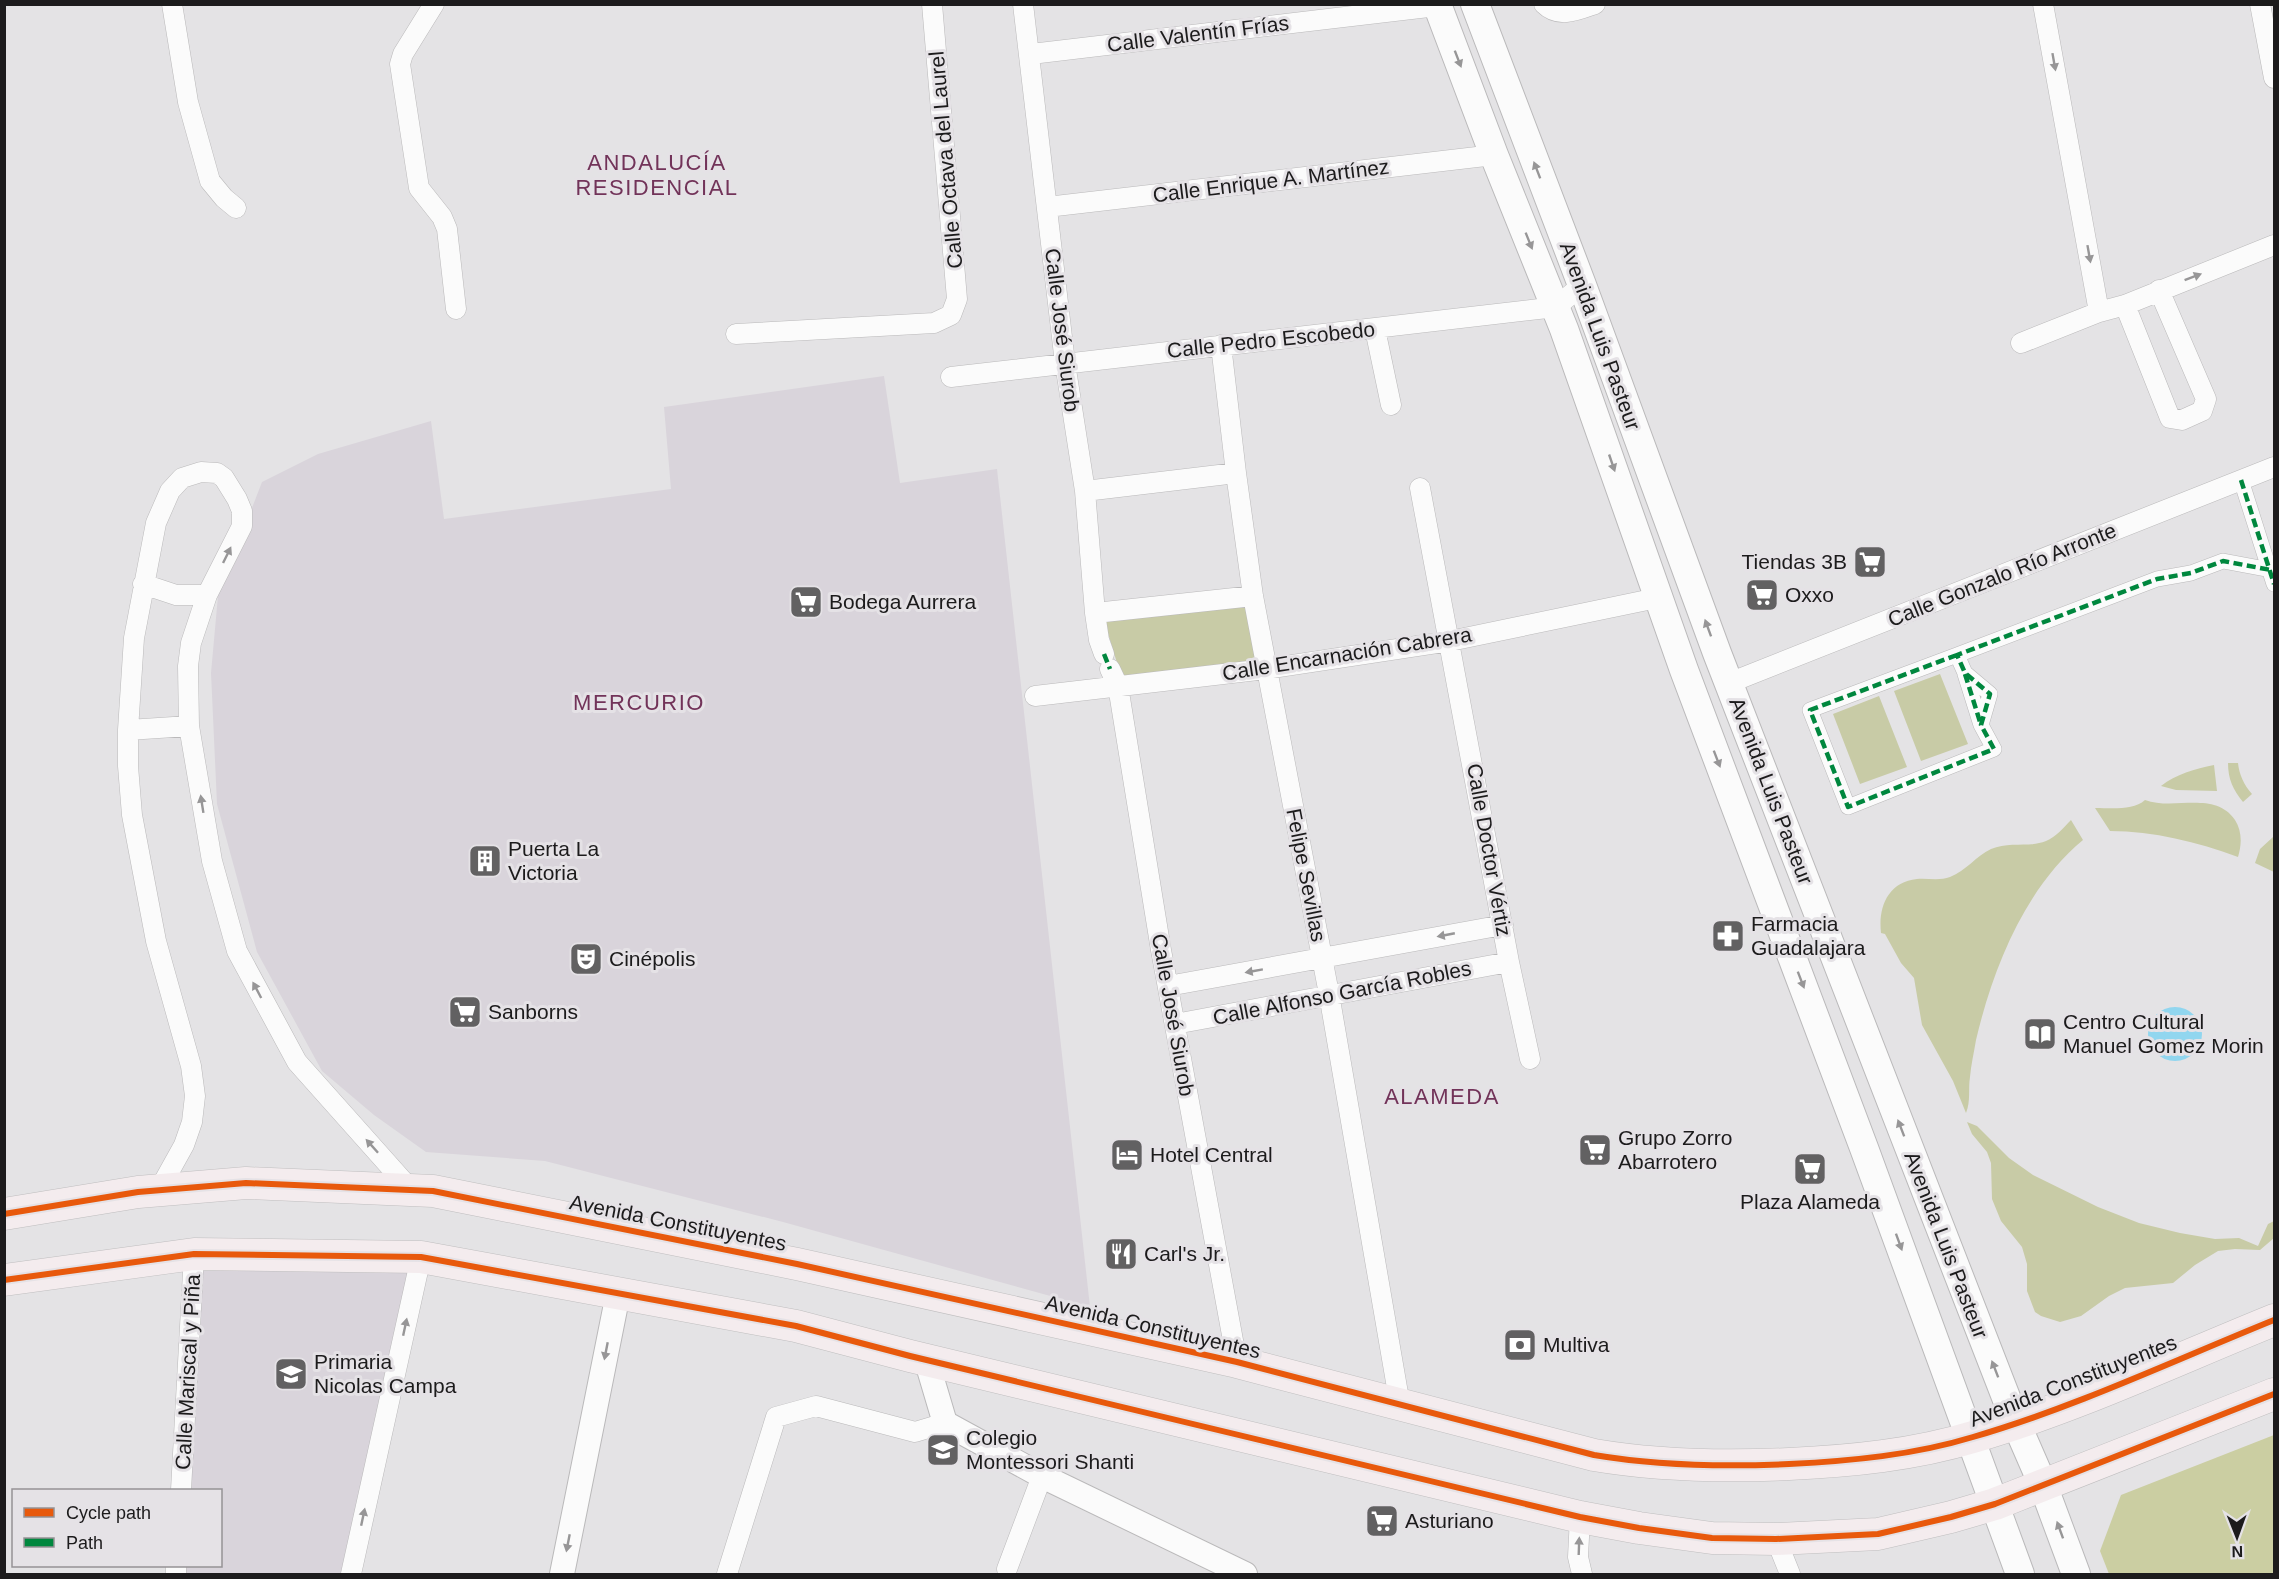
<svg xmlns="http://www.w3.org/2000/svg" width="2279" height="1579" viewBox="0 0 2279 1579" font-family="Arial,sans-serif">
<rect width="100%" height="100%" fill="#e4e3e5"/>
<path fill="#d9d4db" d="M884 376 900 483 997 469 1090 1307 783 1222 545 1161 426 1152 374 1115 322 1071 257 952 217 804 211 673 218 596 262 482 318 454 431 421 444 519 671 489 664 407Z
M194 1254 421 1257 351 1574H176V1566H220V1490H181Z"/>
<path fill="#c8cba6" d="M1248 601 1258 660 1121 676 1103 617Z
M1940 674 1968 744 1921 761 1894 691Z
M1879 696 1907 767 1860 784 1833 714Z
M2228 763H2238C2239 774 2244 785 2252 794L2243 802C2233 790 2228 779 2228 763Z
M2214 765 2217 791 2176 790 2161 786C2176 774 2195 769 2214 765Z
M2145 800C2174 811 2214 790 2235 820 2242 831 2242 844 2238 857 2197 842 2154 831 2110 831L2095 808C2110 808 2133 811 2145 800Z
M2071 820 2083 840C2025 888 1993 968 1976 1040 1974 1052 1971 1065 1970 1077 1968 1089 1971 1101 1966 1113L1953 1081 1922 1025 1914 978 1901 963 1885 934 1881 933C1878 907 1888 882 1917 879 1927 878 1940 881 1950 877 1966 871 1976 856 1991 849 2009 841 2029 848 2046 841 2056 837 2064 827 2071 820Z
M2273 837 2274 838V872L2255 863 2260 849Z
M1967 1122 1977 1126 2009 1158 2033 1175 2098 1207 2139 1223 2180 1233 2215 1239 2239 1238 2258 1246 2268 1224 2274 1221V1238L2260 1250 2235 1249 2218 1251 2195 1265 2173 1283 2125 1288 2109 1296 2081 1316 2060 1322 2041 1316 2035 1312 2027 1291V1264L2022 1247 2001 1221 1992 1199 1991 1163 1987 1152 1972 1134Z"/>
<path fill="#cbcea2" d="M2274 1435V1574H2109L2100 1551 2121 1495Z"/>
<path fill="#91d6ef" d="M2148 1034a27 27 0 1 1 54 0a27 27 0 1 1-54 0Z"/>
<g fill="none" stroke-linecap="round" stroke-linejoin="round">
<g stroke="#bab9ba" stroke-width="16">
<path id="pedestrian" d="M2241 480 2274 584
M1957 655 1810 710 1848 807 1994 749 1981 725 1990 694 1965 673 1957 655 2157 579 2191 573 2223 561 2271 570
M1965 674 1981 725"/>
</g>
<g stroke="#bab9ba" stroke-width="21">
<path id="minor" d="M172 4 188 102 210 181 224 198 236 208
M434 4 403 54 400 64 419 188 442 217 447 229 456 309
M1023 4 1065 363 1085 491 1095 613 1099 640 1104 654
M1544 4C1559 19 1578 10 1595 4
M2043 4 2099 312
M2260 4 2274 78
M1031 54 1437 6
M1047 207 1494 155
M2125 305 2170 418 2182 420 2202 411 2206 399 2159 290
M1375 329 1391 405
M736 334 934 323 951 315 957 299 932 4
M2021 343 2099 312 2125 305 2274 245
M1221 345 1236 473 1253 596 1329 994 1400 1405
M951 377 1556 307 1582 285
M1420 488 1509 962 1530 1059
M1085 491 1236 473
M143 584 176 595H207
M1095 613 1253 596
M1110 669 1118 686 1161 950 1237 1362
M1729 683 2274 467
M1035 696 1266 669 1450 641 1657 598
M128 730 189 726
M1168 986 1503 925
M1175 1024 1509 962
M159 1190 184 1145 192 1122 195 1096 191 1066 156 941 132 815 128 766V730L134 638 156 523 170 491 182 478 201 472 217 473 224 478 237 499 242 511V526L207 595 191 643 188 666 189 726 212 861 237 951 297 1062 411 1190
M181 1490 194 1254
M1580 1517 1578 1557 1582 1574
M1776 1539 1790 1574
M1007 1569 1042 1476
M176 1574V1566
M351 1574 421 1257
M727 1574 776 1417 816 1406 915 1432 945 1423"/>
</g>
<g stroke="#bab9ba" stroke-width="26">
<path id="tertiary" d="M926 1359 945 1423 1042 1476 1245 1574
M562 1574 618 1294"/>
</g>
<g stroke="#bab9ba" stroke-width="30">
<path id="secondary" d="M1437 4 1494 155 1564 329 1684 670 1864 1148 2020 1574
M1475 4 1582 285 1717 653 2016 1423 2043 1485 2076 1574"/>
</g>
<g stroke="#bfbebf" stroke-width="33">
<path id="primary" d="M4 1214 138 1192 246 1183 433 1191 797 1264 1237 1362 1594 1455C1659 1466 1723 1467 1789 1464 1851 1461 1914 1455 1973 1437 2076 1407 2175 1360 2274 1320
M4 1280 194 1254 421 1257 796 1326 910 1356 1580 1517 1639 1528 1712 1538 1776 1539 1878 1534 1951 1517 1995 1504 2274 1394"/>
</g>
<use href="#pedestrian" stroke="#fbfbfb" stroke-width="15"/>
<use href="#minor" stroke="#fbfbfb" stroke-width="20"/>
<use href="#tertiary" stroke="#fbfbfb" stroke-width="24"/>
<use href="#secondary" stroke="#fbfbfb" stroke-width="28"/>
<use href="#primary" stroke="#f4ecee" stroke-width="32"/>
<path stroke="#00873e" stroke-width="4.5" stroke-dasharray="9 4.5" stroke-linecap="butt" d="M2241 480 2274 584
M1104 654 1110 669
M1957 655 1810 710 1848 807 1994 749 1981 725 1990 694 1965 673 1957 655 2157 579 2191 573 2223 561 2271 570
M1965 674 1981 725"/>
<g stroke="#e5e2e6" stroke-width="10">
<path id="cycleway" d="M4 1214 138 1192 246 1183 433 1191 797 1264 1237 1362 1594 1455C1659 1466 1723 1467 1789 1464 1851 1461 1914 1455 1973 1437 2076 1407 2175 1360 2274 1320
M4 1280 194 1254 421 1257 796 1326 910 1356 1580 1517 1639 1528 1712 1538 1776 1539 1878 1534 1951 1517 1995 1504 2274 1394"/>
</g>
<use href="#cycleway" stroke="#e8590c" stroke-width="6"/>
</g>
<defs><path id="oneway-solid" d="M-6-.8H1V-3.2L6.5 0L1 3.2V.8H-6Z" transform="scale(1.5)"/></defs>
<g fill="#979697">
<use href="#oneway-solid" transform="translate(1458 59) rotate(69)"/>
<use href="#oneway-solid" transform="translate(2054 62) rotate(80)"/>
<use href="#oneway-solid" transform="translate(1537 170) rotate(-111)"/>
<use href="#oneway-solid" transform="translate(1529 241) rotate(68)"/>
<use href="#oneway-solid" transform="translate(2089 254) rotate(80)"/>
<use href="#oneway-solid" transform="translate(2193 277) rotate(-21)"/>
<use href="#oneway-solid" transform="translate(1612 463) rotate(71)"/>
<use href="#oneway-solid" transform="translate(227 555) rotate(-64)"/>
<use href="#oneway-solid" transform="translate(1708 628) rotate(-110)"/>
<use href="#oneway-solid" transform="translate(1717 759) rotate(69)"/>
<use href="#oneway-solid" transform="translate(202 804) rotate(-99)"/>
<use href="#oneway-solid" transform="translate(1446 935) rotate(169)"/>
<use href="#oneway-solid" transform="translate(1254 971) rotate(170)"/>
<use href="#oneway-solid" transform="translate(1801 980) rotate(69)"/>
<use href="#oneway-solid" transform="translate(257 990) rotate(-118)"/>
<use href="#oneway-solid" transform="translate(1901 1128) rotate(-111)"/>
<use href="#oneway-solid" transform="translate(372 1146) rotate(-132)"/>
<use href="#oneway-solid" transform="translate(1899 1242) rotate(70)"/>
<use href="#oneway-solid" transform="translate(405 1327) rotate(-78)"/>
<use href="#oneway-solid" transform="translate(606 1351) rotate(101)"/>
<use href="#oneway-solid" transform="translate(1995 1369) rotate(-111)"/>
<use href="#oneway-solid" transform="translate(363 1517) rotate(-78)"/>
<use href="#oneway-solid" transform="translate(2060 1530) rotate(-110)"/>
<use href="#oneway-solid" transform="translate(568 1543) rotate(101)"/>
<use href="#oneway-solid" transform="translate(1579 1546) rotate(-88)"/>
</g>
<defs>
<g id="supermarket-square" transform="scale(1.725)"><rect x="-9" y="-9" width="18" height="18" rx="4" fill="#626162" stroke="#e5e2e6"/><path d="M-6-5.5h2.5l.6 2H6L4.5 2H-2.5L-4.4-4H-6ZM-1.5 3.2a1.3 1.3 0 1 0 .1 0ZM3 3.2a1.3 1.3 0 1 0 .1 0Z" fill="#fff"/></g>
<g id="building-square" transform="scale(1.725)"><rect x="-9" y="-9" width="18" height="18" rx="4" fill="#626162" stroke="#e5e2e6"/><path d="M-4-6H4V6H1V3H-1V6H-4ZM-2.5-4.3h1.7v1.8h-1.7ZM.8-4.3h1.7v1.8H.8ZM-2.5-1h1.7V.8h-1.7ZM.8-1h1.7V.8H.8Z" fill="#fff"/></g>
<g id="pharmacy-square" transform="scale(1.725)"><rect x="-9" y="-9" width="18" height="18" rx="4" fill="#626162" stroke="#e5e2e6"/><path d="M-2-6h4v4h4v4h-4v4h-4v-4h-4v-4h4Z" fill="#fff"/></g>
<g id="theatre-square" transform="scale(1.725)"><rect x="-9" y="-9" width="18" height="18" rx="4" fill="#626162" stroke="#e5e2e6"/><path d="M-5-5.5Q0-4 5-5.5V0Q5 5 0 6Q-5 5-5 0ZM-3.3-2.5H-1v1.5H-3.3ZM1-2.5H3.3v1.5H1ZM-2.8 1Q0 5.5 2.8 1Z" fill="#fff"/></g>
<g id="library-square" transform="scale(1.725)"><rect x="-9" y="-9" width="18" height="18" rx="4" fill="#626162" stroke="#e5e2e6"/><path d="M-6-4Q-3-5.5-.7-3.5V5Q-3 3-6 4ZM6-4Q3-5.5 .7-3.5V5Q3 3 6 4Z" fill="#fff"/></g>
<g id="hotel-square" transform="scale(1.725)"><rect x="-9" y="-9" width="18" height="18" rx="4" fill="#626162" stroke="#e5e2e6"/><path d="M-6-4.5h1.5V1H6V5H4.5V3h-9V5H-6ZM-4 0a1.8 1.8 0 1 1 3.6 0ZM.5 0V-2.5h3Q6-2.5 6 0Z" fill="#fff"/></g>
<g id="restaurant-square" transform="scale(1.725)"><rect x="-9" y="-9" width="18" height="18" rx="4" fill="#626162" stroke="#e5e2e6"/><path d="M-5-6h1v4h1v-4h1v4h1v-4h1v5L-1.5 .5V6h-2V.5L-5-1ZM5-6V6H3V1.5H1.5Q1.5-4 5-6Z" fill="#fff"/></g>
<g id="bank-square" transform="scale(1.725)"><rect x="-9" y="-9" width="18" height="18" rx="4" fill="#626162" stroke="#e5e2e6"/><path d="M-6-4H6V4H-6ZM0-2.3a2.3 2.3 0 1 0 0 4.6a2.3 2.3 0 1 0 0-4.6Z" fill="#fff"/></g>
<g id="school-square" transform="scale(1.725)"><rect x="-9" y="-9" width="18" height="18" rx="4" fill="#626162" stroke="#e5e2e6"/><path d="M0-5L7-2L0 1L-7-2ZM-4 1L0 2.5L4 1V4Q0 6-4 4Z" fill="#fff"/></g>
</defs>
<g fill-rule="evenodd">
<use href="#supermarket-square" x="1870" y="562"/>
<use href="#supermarket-square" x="1762" y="595"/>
<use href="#supermarket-square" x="806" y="602"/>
<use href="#building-square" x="485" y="861"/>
<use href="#pharmacy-square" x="1728" y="936"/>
<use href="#theatre-square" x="586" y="959"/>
<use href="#supermarket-square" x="465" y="1012"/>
<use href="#library-square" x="2040" y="1034"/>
<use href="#supermarket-square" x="1595" y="1150"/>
<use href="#hotel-square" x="1127" y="1155"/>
<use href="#supermarket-square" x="1810" y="1169"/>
<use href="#restaurant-square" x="1121" y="1254"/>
<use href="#bank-square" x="1520" y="1345"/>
<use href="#school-square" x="291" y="1374"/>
<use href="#school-square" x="943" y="1450"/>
<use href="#supermarket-square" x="1382" y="1521"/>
</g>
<g text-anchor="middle" stroke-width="6" stroke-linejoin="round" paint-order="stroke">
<g font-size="21" fill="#1c1b1c" stroke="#e5e2e6">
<text transform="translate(1198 34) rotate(-7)" y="7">Calle Valentín Frías</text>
<text transform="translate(946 160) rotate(-95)" y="7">Calle Octava del Laurel</text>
<text transform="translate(1271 181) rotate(-7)" y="7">Calle Enrique A. Martínez</text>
<text transform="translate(1062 330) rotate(83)" y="7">Calle José Siurob</text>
<text transform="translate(1600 336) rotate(70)" y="7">Avenida Luis Pasteur</text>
<text transform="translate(1271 340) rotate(-6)" y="7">Calle Pedro Escobedo</text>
<text transform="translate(2002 575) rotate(-22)" y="7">Calle Gonzalo Río Arronte</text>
<text transform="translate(1347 654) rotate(-9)" y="7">Calle Encarnación Cabrera</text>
<text transform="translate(1771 791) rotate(69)" y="7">Avenida Luis Pasteur</text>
<text transform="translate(1489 850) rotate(80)" y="7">Calle Doctor Vértiz</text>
<text transform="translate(1306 875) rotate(79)" y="7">Felipe Sevillas</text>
<text transform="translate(1342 993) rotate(-11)" y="7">Calle Alfonso García Robles</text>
<text transform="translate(1173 1015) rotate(80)" y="7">Calle José Siurob</text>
<text transform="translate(678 1223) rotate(11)" y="7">Avenida Constituyentes</text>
<text transform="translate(1946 1245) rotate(69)" y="7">Avenida Luis Pasteur</text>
<text transform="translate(1153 1327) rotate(13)" y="7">Avenida Constituyentes</text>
<text transform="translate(188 1372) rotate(-87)" y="7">Calle Mariscal y Piña</text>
<text transform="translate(2073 1381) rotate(-21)" y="7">Avenida Constituyentes</text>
</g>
<g font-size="21" fill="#1c1b1c" stroke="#e5e2e6" text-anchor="start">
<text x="1847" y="569" text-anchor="end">Tiendas 3B</text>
<text x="1785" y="602">Oxxo</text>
<text x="829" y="609">Bodega Aurrera</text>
<text x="508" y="856">Puerta La<tspan x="508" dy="24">Victoria</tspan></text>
<text x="1751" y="931">Farmacia<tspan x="1751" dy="24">Guadalajara</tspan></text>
<text x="609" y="966">Cinépolis</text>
<text x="488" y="1019">Sanborns</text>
<text x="2063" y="1029">Centro Cultural<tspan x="2063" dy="24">Manuel Gomez Morin</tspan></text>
<text x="1618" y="1145">Grupo Zorro<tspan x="1618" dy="24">Abarrotero</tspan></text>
<text x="1150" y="1162">Hotel Central</text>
<text x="1810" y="1209" text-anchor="middle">Plaza Alameda</text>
<text x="1144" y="1261">Carl's Jr.</text>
<text x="1543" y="1352">Multiva</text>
<text x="314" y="1369">Primaria<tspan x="314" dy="24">Nicolas Campa</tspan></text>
<text x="966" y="1445">Colegio<tspan x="966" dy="24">Montessori Shanti</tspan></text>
<text x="1405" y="1528">Asturiano</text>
</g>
<g font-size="22" letter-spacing="1.5" fill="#723359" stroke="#e5e2e6">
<text x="657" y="170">ANDALUCÍA<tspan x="657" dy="25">RESIDENCIAL</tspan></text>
<text x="639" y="710">MERCURIO</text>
<text x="1442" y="1104">ALAMEDA</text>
</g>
</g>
<rect width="2279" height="1579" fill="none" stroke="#1c1b1c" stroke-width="12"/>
<rect x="12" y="1489" width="210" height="78" fill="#e5e2e6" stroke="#959295" stroke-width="1.5"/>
<rect x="24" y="1508" width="30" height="9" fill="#e8590c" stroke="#959295" stroke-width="1.5"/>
<text x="66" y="1519" font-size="18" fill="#1c1b1c">Cycle path</text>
<rect x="24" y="1538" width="30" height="9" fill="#00873e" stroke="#959295" stroke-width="1.5"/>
<text x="66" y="1549" font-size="18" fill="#1c1b1c">Path</text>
<g transform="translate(2237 1537) rotate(179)" stroke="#e5e2e6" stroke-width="4.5" paint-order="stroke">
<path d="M0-4.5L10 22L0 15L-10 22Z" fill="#1c1b1c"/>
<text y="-9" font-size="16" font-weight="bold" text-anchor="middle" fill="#1c1b1c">N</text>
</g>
</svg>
